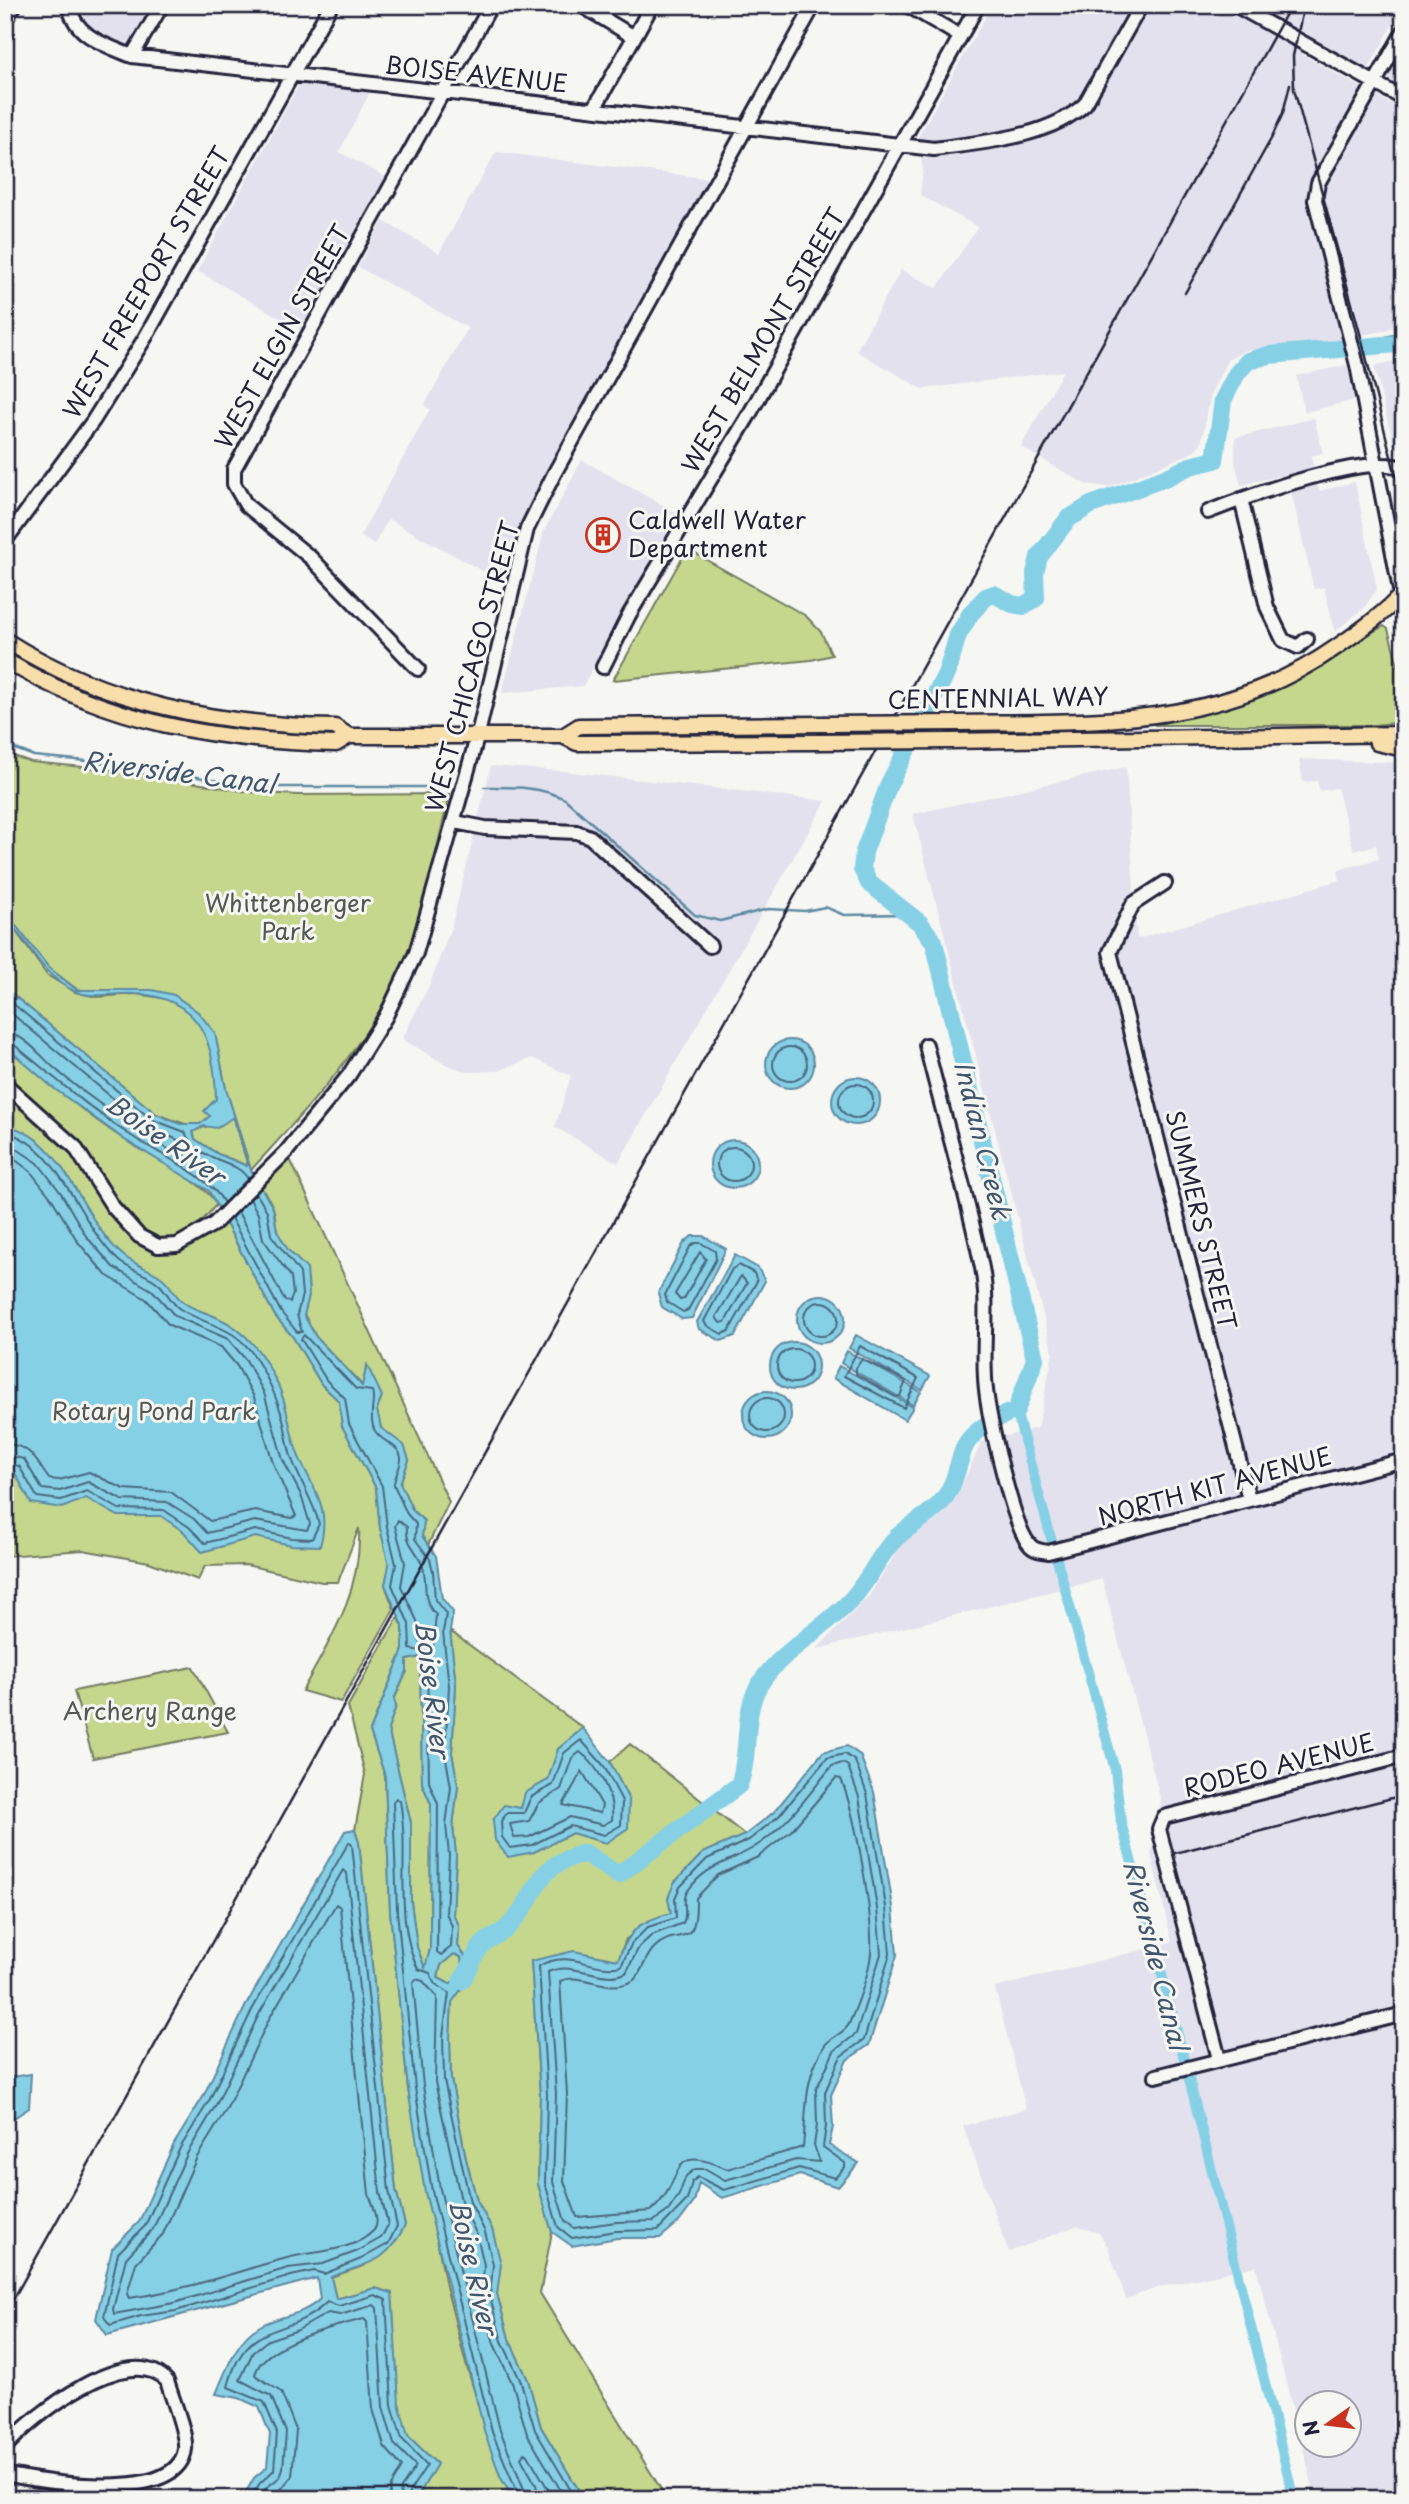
<svg xmlns="http://www.w3.org/2000/svg" width="1409" height="2504" viewBox="0 0 1409 2504" font-family="'Playpen Sans',sans-serif">
<rect width="100%" height="100%" fill="#f6f6f2"/>
<filter id="ink" filterUnits="userSpaceOnUse"><feTurbulence type="fractalNoise" baseFrequency=".0143" numOctaves="2"/><feDisplacementMap in="SourceGraphic" scale="14" xChannelSelector="R" yChannelSelector="G"/><feConvolveMatrix kernelMatrix="1 2 1 2 8 2 1 2 1" color-interpolation-filters="sRGB"/></filter>
<g filter="url(#ink)">
<path fill="#e2e1ed" fill-rule="evenodd" d="M76 5H157L131 45 110 41 93 31Z
M992 5H1403L1368 70 1302 32 1303 55 1404 111V322L1386 330 1340 340 1247 350 1228 359 1211 393 1201 444 1191 453 1110 487 1085 484 1021 447 1063 371 923 389 856 351 901 270 937 288 978 227 920 195 923 169 918 137Z
M1404 50V89L1388 79Z
M300 83 371 90 339 152 391 180 307 333 197 271Z
M496 152 711 179 525 513 506 584 388 519 374 545 360 536 430 409 424 406 468 328 358 267 383 221 439 253Z
M1398 360 1404 364V458L1396 454 1374 366Z
M1347 365 1355 400 1305 412 1296 376Z
M1314 418 1323 453 1311 456 1319 491 1355 482 1377 589 1364 608 1335 632 1324 587 1314 589 1287 474 1241 485 1235 463V438Z
M582 460 678 514 583 686 502 693 544 531Z
M1299 759 1404 763V2499H1316L1256 2266 1163 2286 1126 2299 1108 2247 1099 2233 1076 2226 1009 2252 963 2126 1026 2109 995 1988 1172 1942 1151 1854 1161 1801 1102 1579 817 1649 869 1596 903 1542 955 1500 982 1442 1038 1428 1053 1353 913 814 1126 767 1137 939 1340 880 1338 870 1379 859 1376 845 1354 851 1337 788 1320 791 1317 781 1303 782ZM1308 2402H1350V2444H1308Z
M491 766 562 771 826 801 618 1163 555 1127 571 1076 532 1058 498 1071 467 1072 445 1064 402 1039 429 986 452 925Z"/>
<path fill="#c4d78c" stroke="#737c64" stroke-width="2" d="M687 549 806 616 821 632 832 655 811 660 613 680Z
M1384 626 1388 629 1404 687V722L1374 725H1154C1209 713 1261 699 1312 672 1338 659 1358 638 1384 626Z
M5 753 31 762 126 771 248 792 298 795 450 794C436 848 426 906 405 959 371 1042 310 1106 251 1170L226 1089 215 1034 174 995 78 990 49 968 5 912Z
M5 916 47 975 75 992 97 997 136 994 169 999 188 1011 206 1032 216 1067V1099L211 1116 200 1124 191 1126 156 1114 5 988Z
M5 1046C44 1079 83 1112 125 1140 152 1158 202 1180 217 1204L201 1222 211 1234 224 1220 275 1316 293 1337 322 1385 339 1401 342 1426 376 1488 380 1528 390 1565 385 1585 394 1609 341 1702 302 1691C332 1638 362 1590 359 1528L338 1582H322L246 1565 205 1566 198 1580 149 1562 83 1550 5 1556Z
M233 1117 248 1166 218 1154 195 1139 193 1131Z
M289 1157 449 1502 428 1545 422 1536 424 1521 413 1511 400 1483 409 1460 404 1446 381 1428 366 1367 363 1386 316 1337 304 1314C319 1261 293 1271 277 1232 275 1226 276 1218 274 1211 272 1202 265 1194 261 1187Z
M398 1617 403 1626V1650L370 1731 385 1776 390 1911 408 2089 446 2286 466 2364 501 2478 514 2499H416L437 2464 408 2436 398 2403 392 2293 375 2288 336 2299 331 2277 364 2266 405 2225 396 2190 359 1843 355 1830 365 1774 348 1706Z
M450 1631 583 1728 558 1749 548 1780 525 1793 534 1852 572 1833 606 1843 629 1800 610 1762 630 1744 745 1835 703 1853 674 1883 672 1913 626 1939 618 1960 597 1957 531 1961 540 2095 538 2184 552 2232 540 2293 667 2499H584L541 2427 528 2380 509 2339 497 2294 500 2264 492 2229 477 2201 466 2159 451 2079 450 2037 452 2002 475 1970 458 1946 459 1925 453 1914 456 1855 453 1826 458 1786 452 1753 456 1685Z
M420 1657 422 1783 431 1804 430 1949 426 1970 417 1947 411 1902V1823L388 1729 396 1706 394 1700 407 1671V1660Z
M193 1667 228 1732 93 1758 74 1691Z
M454 1954 461 1957 463 1972 450 1984 438 1978 441 1965Z"/>
<path fill="#86d0e6" stroke="#5e8aa2" stroke-width="2" fill-rule="evenodd" d="M1404 332V349L1371 352 1369 341Z
M5 912 49 968 77 990H152L174 995 198 1012 215 1033 226 1089 251 1170 273 1208 277 1231 288 1250 307 1269 309 1296 304 1315 316 1337 362 1386 367 1365 382 1396 377 1410 381 1428 404 1445 409 1460 400 1483 413 1511 424 1521 422 1536 436 1556 442 1598 453 1612 450 1631 456 1685 452 1753 458 1786 453 1826 456 1855 453 1914 459 1925 458 1946 475 1970 452 2002 450 2037 451 2079 466 2159 477 2201 492 2229 501 2264 497 2294 509 2339 528 2380 541 2427 584 2499H514L501 2478 485 2434 425 2192 408 2089 390 1911 385 1776 370 1731 403 1650V1626L385 1585 389 1565 380 1528 376 1488 342 1426 339 1401 322 1385 293 1337 275 1316 209 1191 125 1140 52 1087 5 1046V988L156 1114 180 1124H200L210 1116 204 1111 216 1099C215 1043 201 998 137 994 115 992 95 1000 74 991 52 980 42 966 29 947 22 936 7 924 5 912ZM233 1117 248 1165 247 1166 218 1154 195 1139 193 1132 204 1126 217 1128ZM420 1657 422 1783 431 1804 430 1949 425 1968 417 1947 411 1902V1823L388 1729 396 1706 394 1699 407 1671V1660ZM454 1954 461 1957 463 1972 450 1984 438 1978 441 1965Z
M766 1064a24 24 0 1 1 48 0a24 24 0 1 1-48 0Z
M832 1101a24 24 0 1 1 48 0a24 24 0 1 1-48 0Z
M5 1125C69 1139 79 1220 124 1256 135 1265 150 1269 161 1277 170 1283 174 1295 182 1301 190 1309 206 1312 216 1317 247 1330 264 1355 278 1385 289 1408 289 1434 299 1457 314 1491 331 1507 320 1546L291 1545 255 1537 202 1552 184 1532 161 1516H118L86 1498 62 1508 31 1503 14 1471 5 1470Z
M710 1164a24 24 0 1 1 48 0a24 24 0 1 1-48 0Z
M692 1236H703L726 1249 692 1318 682 1319 662 1307 658 1293 684 1243Z
M735 1255 758 1268 765 1281 735 1336 721 1341 699 1329 697 1322Z
M797 1319a24 24 0 1 1 48 0a24 24 0 1 1-48 0Z
M856 1335 930 1376 922 1390 849 1348Z
M770 1366a24 24 0 1 1 48 0a24 24 0 1 1-48 0Z
M847 1351 921 1392 913 1405 841 1363Z
M839 1366 913 1407 905 1420 833 1378Z
M743 1415a24 24 0 1 1 48 0a24 24 0 1 1-48 0Z
M5 1651 11 1666 8 1706 12 1735 5 1744Z
M583 1728 610 1762 629 1800 628 1828 606 1843 572 1833 534 1852 508 1857 495 1840 493 1820 504 1805 521 1808 525 1793 548 1780 558 1749Z
M847 1746 860 1755 874 1792 893 1907 897 1955 869 2045 847 2060 831 2095 833 2127 829 2145 859 2163 838 2187 800 2175 722 2198 699 2183 694 2202 679 2222 660 2238H617L572 2246 552 2232 538 2184 540 2094 531 1961 574 1951 618 1960C630 1928 639 1922 671 1913L668 1898 674 1883 703 1853 745 1835 774 1812 823 1752Z
M355 1829 359 1843 396 2190 405 2225C386 2265 368 2262 331 2277L336 2299 375 2288 392 2293 399 2403 408 2436 437 2464 416 2499H242L254 2478 267 2467 270 2434 259 2407 239 2398 216 2394C227 2369 235 2340 260 2326 280 2315 303 2316 320 2299L317 2278 107 2335 96 2319 112 2249 139 2222 174 2144 203 2097 245 2007 345 1831Z
M31 2074 29 2108 5 2124V2078Z"/>
<g fill="none" stroke-linecap="round" stroke-linejoin="round">
<path stroke="#4a687f" stroke-width="2" d="M5 997 151 1119 185 1132C197 1163 235 1157 248 1179
M5 1008 146 1126 178 1140 185 1155 180 1157C137 1128 91 1101 52 1066 40 1055 23 1033 5 1033
M5 1041 12 1043C51 1075 89 1108 130 1135 157 1153 210 1176 224 1203
M773 1064a17 17 0 1 1 34 0a17 17 0 1 1-34 0Z
M839 1101a17 17 0 1 1 34 0a17 17 0 1 1-34 0Z
M5 1132C61 1145 79 1226 119 1261 131 1271 149 1274 160 1285 167 1292 172 1304 180 1309 209 1327 234 1325 255 1357 267 1376 277 1398 283 1419 286 1431 287 1444 291 1456 298 1479 313 1499 319 1524L312 1539 292 1538 255 1530 205 1543 189 1527 164 1510 119 1509 87 1491 61 1500 37 1497 19 1466 5 1463
M5 1141 38 1163 61 1193 86 1236 113 1267 153 1291 175 1316 228 1339 246 1360 264 1393 283 1460 301 1495 310 1524 307 1530 255 1521 207 1533 194 1519 167 1502 122 1500 88 1482 60 1491 42 1489 24 1459 5 1455
M717 1164a17 17 0 1 1 34 0a17 17 0 1 1-34 0Z
M5 1152 30 1171 52 1199 78 1242 106 1275 146 1299 169 1325 221 1347 237 1366 254 1397 273 1463 296 1516 292 1518 255 1511 210 1521 171 1492 124 1489 89 1472 59 1480 49 1479C35 1460 32 1445 5 1444
M238 1212 285 1301 290 1302 293 1294 291 1277 263 1239 258 1214 250 1199
M231 1218 281 1312 297 1332H302L297 1315 302 1295 300 1273 271 1235 267 1211 256 1193
M701 1243 715 1251 716 1259 688 1310 683 1312 667 1302 665 1295 690 1247 695 1243Z
M700 1252 706 1259 684 1299 680 1300 675 1294Z
M739 1265 754 1273 757 1281 729 1331 722 1334 706 1325 704 1321 732 1269Z
M741 1276 747 1283 725 1322 720 1323 716 1317Z
M804 1319a17 17 0 1 1 34 0a17 17 0 1 1-34 0Z
M304 1335 356 1389 372 1391C376 1401 368 1415 374 1429 379 1442 399 1443 401 1458 402 1466 394 1476 394 1485L407 1514 416 1524 415 1539 430 1559 433 1571 435 1600 446 1614 443 1632 449 1686 445 1753 451 1787 446 1825 449 1855 446 1913 452 1926 451 1947 441 1955 437 1952 438 1804 429 1782 427 1657 422 1651 410 1649 409 1624 392 1585 396 1564 387 1527 382 1486 349 1424 345 1398 327 1381 301 1339Z
M860 1346 918 1378 904 1408 844 1376Z
M777 1366a17 17 0 1 1 34 0a17 17 0 1 1-34 0Z
M862 1359 906 1381 900 1396 896 1397 856 1374V1368Z
M750 1415a17 17 0 1 1 34 0a17 17 0 1 1-34 0Z
M398 1520 407 1527C405 1545 419 1551 423 1567 428 1586 421 1600 436 1615L433 1647 419 1640 417 1621 401 1586 405 1563 395 1526Z
M581 1740 604 1766 622 1801 621 1825 604 1835 570 1826 532 1845 510 1848 502 1837 501 1821 507 1813H524L531 1797 553 1785 564 1753Z
M580 1752C598 1765 615 1797 612 1820L603 1825 570 1817 529 1837 514 1838 510 1824 529 1821 539 1803 561 1789 572 1758Z
M845 1754 855 1761 867 1794 886 1907 890 1954 864 2040 841 2056 825 2092 826 2126 823 2147 845 2163V2167L835 2178 799 2168 724 2190 698 2177 692 2182 687 2200 658 2230 616 2231 572 2238 558 2227 545 2183 547 2094 539 1966C571 1948 593 1973 621 1966L632 1943 648 1927 676 1918 675 1898 680 1887 707 1859 749 1840 779 1816 827 1758Z
M843 1763 848 1766 859 1797 877 1908 881 1954 856 2034 834 2051 816 2090 817 2125 814 2145 820 2162 796 2160 725 2180 706 2169H695L686 2176 679 2195 668 2211 654 2221 616 2222 574 2228 565 2221 553 2182 556 2094 548 1972C575 1960 601 1984 626 1973L639 1947 652 1935 683 1923C689 1912 681 1902 687 1892 705 1865 728 1863 753 1848 786 1828 808 1795 832 1766Z
M582 1771 602 1805 600 1813 563 1805Z
M836 1778 841 1779C856 1816 873 1913 871 1953 869 1975 858 2003 849 2024 844 2034 832 2036 825 2045 803 2078 807 2111 803 2147L727 2169C665 2140 686 2183 651 2211L577 2217 564 2181 567 2094 560 1981C584 1971 609 1996 634 1980 644 1970 645 1956 655 1947 679 1925 697 1953 696 1898L718 1875 758 1857 791 1831Z
M349 1842 352 1845 389 2191 397 2226 388 2244 361 2259 324 2274 314 2271 291 2276 176 2311 141 2316 110 2325 104 2317 118 2253 145 2226 180 2148 209 2101 252 2010Z
M343 1870 347 1873 380 2192 388 2225 381 2238 358 2251 323 2264 288 2268 174 2303 114 2314 113 2309 126 2258 153 2229 188 2152 216 2105 259 2014Z
M336 1904 340 1907 369 2194C372 2203 381 2222 374 2230 354 2252 313 2251 287 2258 234 2272 184 2291 129 2298L127 2294 136 2263 163 2234 197 2157 226 2110 269 2019Z
M250 2499 260 2483 274 2470 277 2433 264 2402 228 2387C246 2315 288 2341 327 2302L339 2306 375 2295 386 2300 392 2405 402 2439 427 2465 409 2492V2499
M260 2499 266 2488 280 2477 283 2468 286 2432 271 2396 240 2380 253 2352 268 2340 298 2330 328 2313 340 2315 374 2305 377 2308 383 2407 394 2444 416 2466 401 2488 400 2499
M273 2499 292 2476 296 2430 281 2392 255 2375C261 2344 335 2326 364 2319L367 2322 373 2409 384 2446 402 2467 391 2486 389 2499
M520 2499 492 2432 432 2191 415 2088 397 1911 393 1802 396 1798 400 1801C410 1855 393 1918 418 1969L430 1973 434 1983 449 1993 443 2036 444 2080 470 2202 485 2232 493 2264 490 2297 502 2341 521 2382 535 2430 576 2499
M528 2499 500 2430 440 2189 423 2086 413 1983 416 1979 423 1981 437 1997 435 2082 462 2205 477 2235 484 2265 482 2299 494 2344 513 2385 527 2434 566 2499
M539 2499 536 2485 521 2458 524 2453 528 2455 554 2499"/>
<path stroke="#5e8aa2" stroke-width="2.5" d="M5 745 34 756 129 765 255 787H439
M484 787C513 787 539 786 565 799L695 915 720 921 768 909 805 911 825 907 844 915 908 914"/>
<path stroke="#86d0e6" stroke-width="10" d="M1016 1411 1115 1770 1121 1822 1177 2031 1294 2499"/>
<path stroke="#86d0e6" stroke-width="18" d="M461 1981C470 1971 472 1959 480 1948 485 1939 498 1936 506 1929 542 1896 527 1868 585 1853L618 1875 739 1785C750 1755 743 1720 756 1691 774 1655 818 1633 847 1604 867 1585 876 1559 894 1540 908 1525 931 1516 943 1500 956 1484 957 1464 965 1446 972 1431 1000 1415 1016 1411L1035 1359 934 942 920 923 869 883 862 869 864 852 889 784 947 672 958 635 971 613 986 597 994 594 1012 604 1023 606 1036 598 1035 573 1039 557 1068 519 1091 505 1165 478 1190 466 1215 460 1223 400 1237 373 1248 361 1269 355 1396 344 1404 338"/>
<g stroke="#22223b" stroke-width="18">
<path id="minor" d="M69 5C74 37 108 46 132 56L934 149C982 142 1049 138 1085 104L1141 5
M581 5 634 37
M907 5 960 36
M1235 5 1404 99
M132 56 162 5
M594 109 652 5
M1241 499 1267 607 1283 640 1298 647 1307 639
M1208 512C1246 497 1370 451 1404 469
M5 541 93 421 145 338 331 5
M1401 595 1357 365 1315 200 1318 183 1404 31
M603 667 629 615 749 415 978 5
M418 669 311 558 246 505 234 484V469L491 5
M455 822 485 828 577 832 590 837 710 946
M1165 883 1133 904 1110 952 1249 1499
M926 1045C944 1119 967 1192 982 1268 990 1309 981 1349 986 1390 989 1418 1013 1526 1029 1544 1033 1550 1041 1551 1048 1552L1404 1460
M5 1084 75 1147 113 1207 139 1236 158 1246 177 1245 214 1224 286 1152 349 1075 386 1016 416 953 478 734 527 529 554 474 814 5
M1219 2059 1159 1829 1164 1817 1404 1756
M1156 2076 1404 2014
M5 2447C33 2416 129 2339 167 2381 172 2398 187 2434 185 2449 178 2504 45 2483 5 2474"/>
</g>
<g stroke="#22223b" stroke-width="19">
<path id="major" d="M5 640C106 704 218 725 335 727L349 736
M5 660C108 723 217 741 336 744L349 736H563L577 743 816 742
M958 723C1095 721 1221 729 1338 646 1361 630 1385 613 1404 592
M563 736 579 726 824 724
M950 741 1404 734
M1377 743 1404 749"/>
</g>
<g stroke="#22223b" stroke-width="23">
<path id="highway" d="M5 15 12 5"/>
</g>
<use href="#minor" stroke="#f6f6f2" stroke-width="12"/>
<use href="#major" stroke="#f8deab" stroke-width="14"/>
<use href="#highway" stroke="#f8deab" stroke-width="18"/>
<path stroke="#22223b" stroke-width="2.5" d="M1304 5 1293 56 1294 89 1361 337 1404 508
M1185 293 1271 139 1283 113 1290 84
M1175 1853 1404 1795
M5 2314 1291 5"/>
<g stroke="#22223b" stroke-width="19" stroke-linecap="butt">
<path id="major-bridge" d="M824 724 958 723
M816 742 950 741"/>
</g>
<use href="#major-bridge" stroke="#f8deab" stroke-width="14"/>
</g>
</g>
<defs>
<g id="building-ring" transform="scale(1.75)"><circle r="9.5" fill="#f6f6f2" stroke="#c8321e" stroke-width="1.5"/><path d="M-4-6H4V6H1V3H-1V6H-4ZM-2.5-4.3h1.7v1.8h-1.7ZM.8-4.3h1.7v1.8H.8ZM-2.5-1h1.7V.8h-1.7ZM.8-1h1.7V.8H.8Z" fill="#c8321e"/></g>
</defs>
<g fill-rule="evenodd">
<use href="#building-ring" x="603" y="535"/>
</g>
<g text-anchor="middle" stroke-width="6" stroke-linejoin="round" paint-order="stroke">
<g font-size="24" fill="#22223b" stroke="#f6f6f2">
<text transform="translate(476 75) rotate(6)" y="8">BOISE AVENUE</text>
<text transform="translate(147 283) rotate(-60)" y="8">WEST FREEPORT STREET</text>
<text transform="translate(283 337) rotate(-61)" y="8">WEST ELGIN STREET</text>
<text transform="translate(764 341) rotate(-60)" y="8">WEST BELMONT STREET</text>
<text transform="translate(473 667) rotate(-75)" y="8">WEST CHICAGO STREET</text>
<text transform="translate(998 699) rotate(-1)" y="8">CENTENNIAL WAY</text>
<text transform="translate(1200 1220) rotate(76)" y="8">SUMMERS STREET</text>
<text transform="translate(1215 1487) rotate(-15)" y="8">NORTH KIT AVENUE</text>
<text transform="translate(1279 1766) rotate(-14)" y="8">RODEO AVENUE</text>
</g>
<g font-size="24" fill="#22223b" stroke="#f6f6f2" text-anchor="start">
<text x="628" y="529">Caldwell Water<tspan x="628" dy="28">Department</tspan></text>
</g>
<g font-size="24" fill="#535853" stroke="#f6f6f2">
<text x="288" y="912">Whittenberger<tspan x="288" dy="28">Park</tspan></text>
<text x="154" y="1420">Rotary Pond Park</text>
<text x="150" y="1720">Archery Range</text>
</g>
<g font-size="26" font-style="italic" fill="#40566e" stroke="#f6f6f2">
<text transform="translate(179 773) rotate(7)" y="9">Riverside Canal</text>
<text transform="translate(165 1140) rotate(35)" y="9">Boise River</text>
<text transform="translate(982 1140) rotate(76)" y="9">Indian Creek</text>
<text transform="translate(432 1689) rotate(83)" y="9">Boise River</text>
<text transform="translate(1155 1955) rotate(76)" y="9">Riverside Canal</text>
<text transform="translate(473 2267) rotate(77)" y="9">Boise River</text>
</g>
</g>
<rect width="1409" height="2504" fill="none" stroke="#f6f6f2" stroke-width="28"/>
<rect x="14" y="14" width="1381" height="2476" fill="none" stroke="#22223b" stroke-width="2.5" filter="url(#ink)"/>
<g transform="translate(1328 2424) rotate(256)"><circle r="33" fill="#f6f6f2" stroke="#a1a1a9" stroke-width="2"/>
<path d="M0-5L12 26L0 18L-12 26Z" fill="#c8321e"/>
<text y="-10" font-size="19" font-weight="bold" text-anchor="middle" fill="#22223b">N</text>
</g>
</svg>
